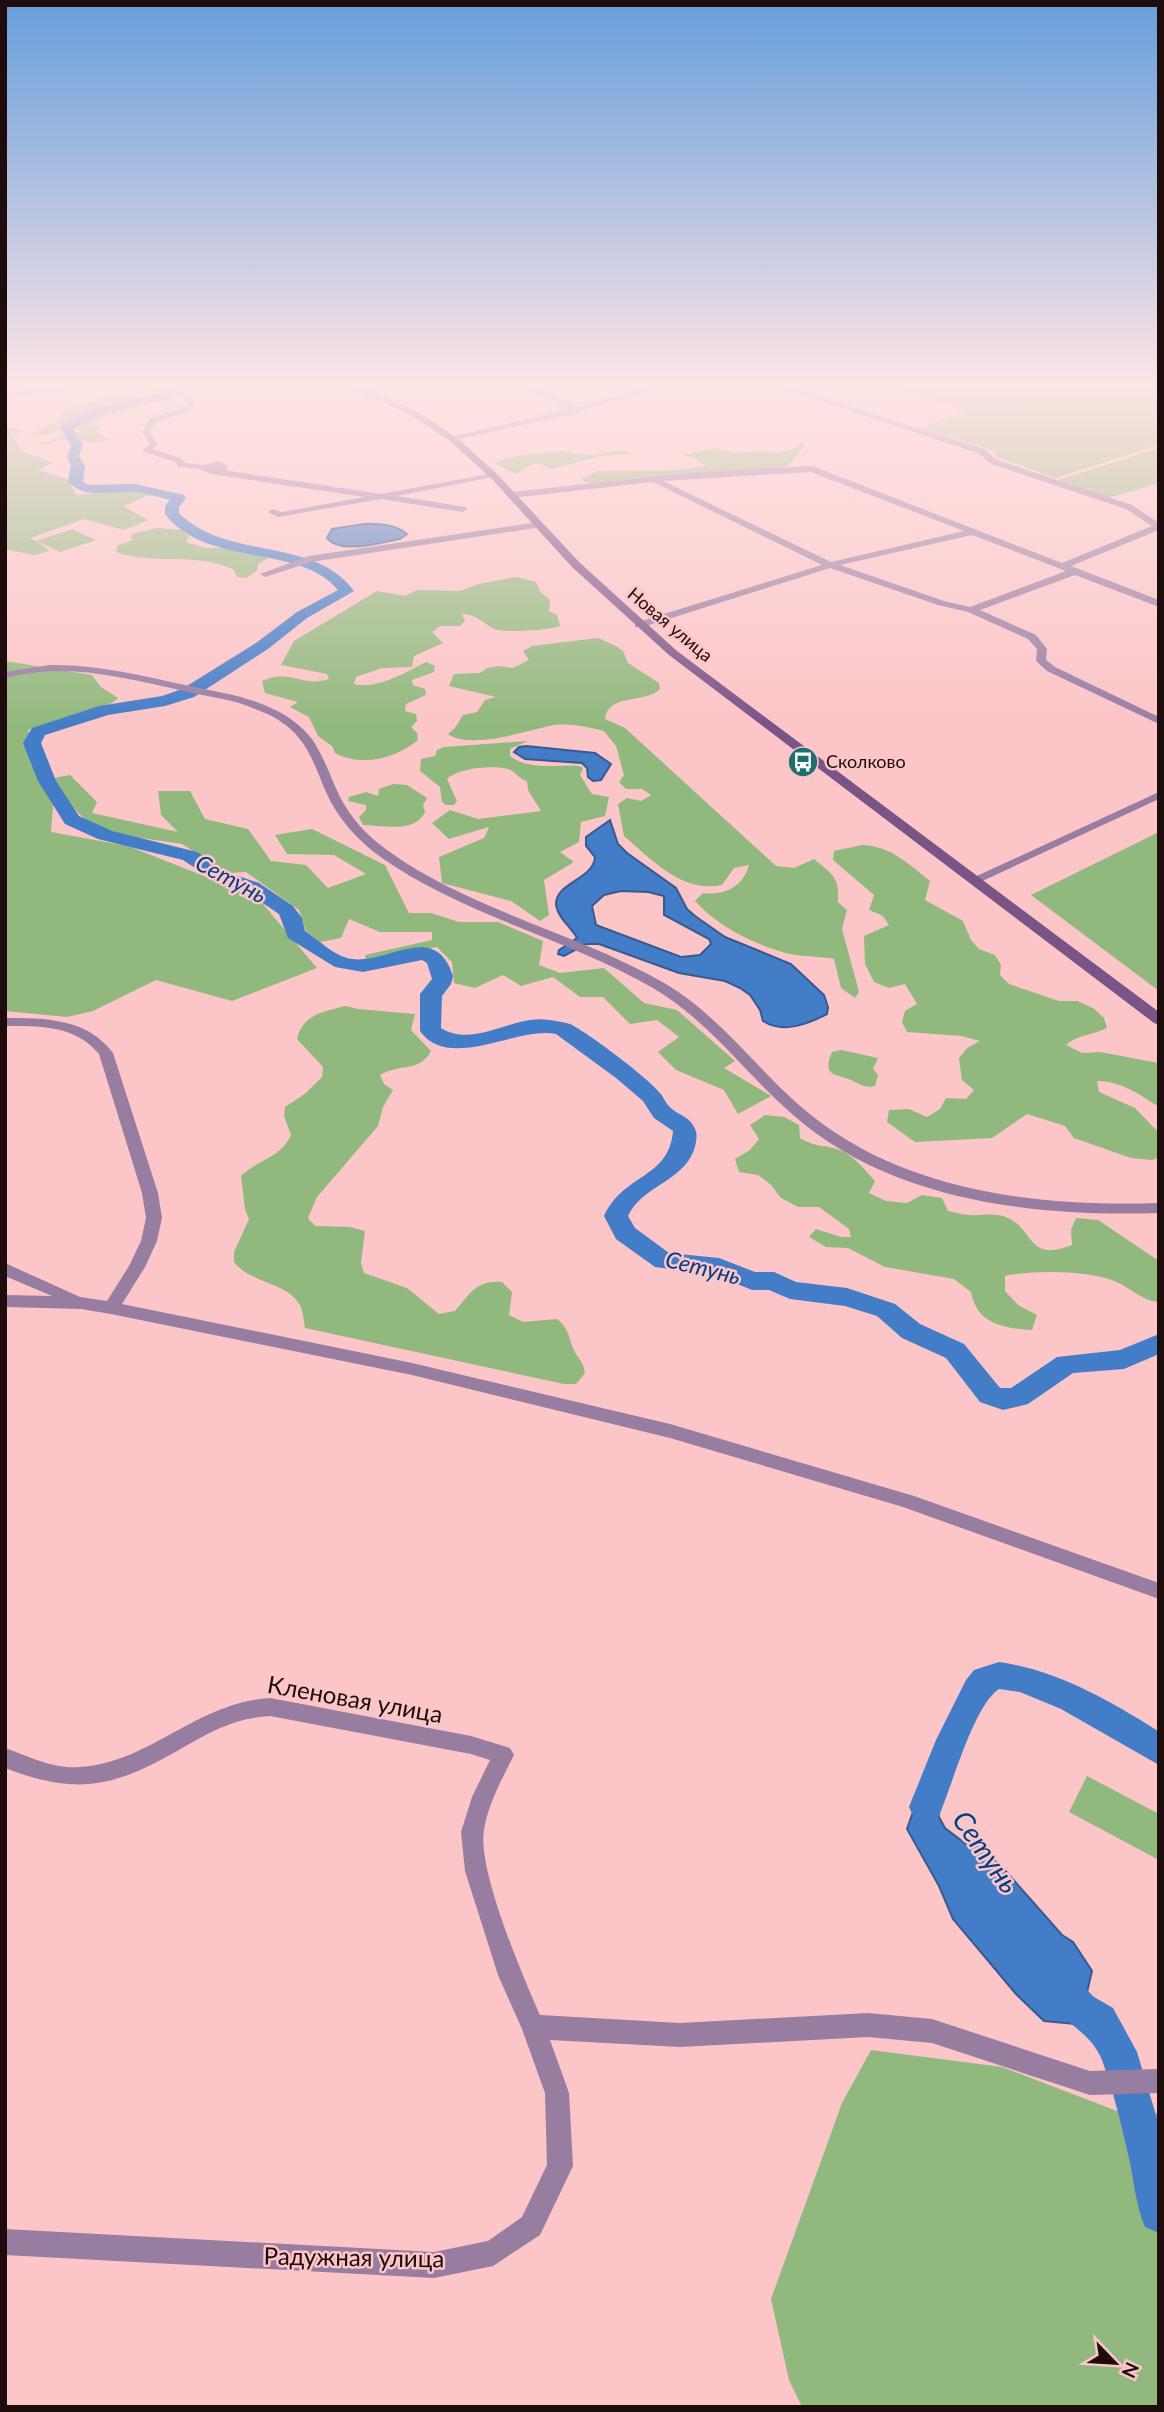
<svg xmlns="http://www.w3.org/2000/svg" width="1164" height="2412" viewBox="0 0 1164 2412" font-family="Lato,sans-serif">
<rect width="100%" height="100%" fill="#fcc5c7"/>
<path fill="#91b97d" d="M901 388H1159V445L1055 478 992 455 997 452 920 428 965 411Z
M124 392 129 393V395L144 396V398L134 403V410L119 412 96 421 95 423 100 428 98 433 108 439C91 446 79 441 63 439L44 445 41 443 81 431C69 423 61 429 50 434 43 437 33 436 26 436L57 422 65 409 70 406 99 401 110 395Z
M5 427 24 430 14 437 22 451 53 463 38 470 68 479 76 495 129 490 150 495 123 506 148 520 124 530 84 519 30 538 36 541 72 529 96 540 60 552 36 541 50 551 34 555 5 549Z
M801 442 804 443V446L788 466 782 468 594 484 583 481 582 478 597 471 674 470 709 466 698 462 697 458 682 455 716 448 733 453 759 451 778 453 795 448Z
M1159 448V483L1108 498 1058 480Z
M561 451C570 453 579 454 589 455 603 455 620 446 633 454L601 456 551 469C530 456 531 469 515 474L495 463C505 456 545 453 561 451Z
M157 528 182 530 189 536 186 542 206 548H235L269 558 258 564 257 571 246 578 237 577 234 570C197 551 155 566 116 552L118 545 133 540 130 537 132 534Z
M516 577 536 582 540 592 550 600 549 611 557 615 560 626C551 630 501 634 492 628 481 621 477 615 462 614L465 621 460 626H440L432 632 443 643 414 656 412 667 382 668 356 677 354 684C377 690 406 672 426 662L435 666 434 672 412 680 413 685 425 689 426 695 406 704 405 711 416 714 417 721 411 727 417 733 418 740C395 759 362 767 335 753L332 746 318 736 309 717 290 707 298 702 265 693 262 681C289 668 304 688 329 679L327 674 281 665 294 641 377 591 405 596 417 590 460 591 479 584Z
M598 638 616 646 623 651 628 663 659 683 660 689C645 704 608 693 605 719L625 728 776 866 794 868 814 859C832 874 840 877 838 902L847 910 842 929 859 992 855 998 841 988 834 959C820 956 804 957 790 954 757 946 718 927 695 901L703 893C724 896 743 887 749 865L734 868 722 885C682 893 652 860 624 836L618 804 627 798 641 801 651 795 642 789H626L619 782 624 775 616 746 604 731C587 727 567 722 549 726 525 731 470 750 448 734L455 728 463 715 477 712 485 700 496 697 449 686 454 674 480 673 487 668 499 666 513 668 529 660 523 651 532 646Z
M5 661 92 675 101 687 118 698 112 703 28 730 53 806 51 832 128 846 257 897 317 968 232 1001 156 980 93 1011 67 1017 5 1011Z
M528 741 510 749V756C527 770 557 765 579 766L583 768 580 775 592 794 609 797 605 816 581 822 579 842 560 852 574 862 544 880 549 915 540 921 511 901 442 883 439 857 484 838 489 827 449 839 432 823 450 810 478 819 541 811 528 790 527 781C519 779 516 772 508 769 493 765 458 768 447 779L457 801 454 805H446L442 802 440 787 420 771 421 759 435 756 437 750 444 747Z
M70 775 97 802 92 813 178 832 161 815 158 791H190L205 819 248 829 271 861 306 865 328 888 366 874 334 855 287 854 275 835 312 829 385 865 409 913H431L459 922H498L543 941 539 965 560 973 604 968 644 1003 677 1010 735 1061 724 1068 771 1096 738 1114 724 1090 676 1070 658 1052 679 1037 657 1020 630 1024 603 997H580L553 977 521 986 503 975 475 988 454 983 452 962 437 947 367 962 365 955 432 940V932H380L349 919 341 938 320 942 306 931 299 910 246 872 228 873 182 844 121 835 90 824 65 800 54 778Z
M393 784 407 785 427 798 423 805 425 812C414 834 384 825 363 825L359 817 366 810V805L348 801 349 797 366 792 378 796 379 789Z
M1159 832V991L1031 895Z
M862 845C890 846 908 863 930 881L925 900 963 921 971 940 979 949 995 955 1001 965 1000 975 1009 984 1059 1001H1077L1093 1008 1104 1018 1107 1028C1093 1035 1077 1035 1066 1045L1082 1053 1100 1052 1159 1063V1107C1139 1094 1121 1081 1097 1081L1099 1092 1135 1108 1159 1133V1157L1152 1160 1131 1158 1074 1138 1065 1126 1027 1114 992 1138 915 1142 887 1122 889 1110 909 1109 927 1117 940 1109 946 1098 966 1099 974 1090 962 1080 959 1058 967 1048 980 1041 962 1036 907 1032 902 1022 905 1011 917 1004 905 984 889 988 874 982 865 964 864 936 889 925 883 916 869 910 874 895 833 860 834 851Z
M346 1006 358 1009 415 1014 411 1030 431 1051C421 1072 397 1064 380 1075L384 1084 393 1090 383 1107 378 1126 317 1197 308 1218 315 1226 350 1227 365 1231 361 1263 364 1273 407 1288 439 1314 455 1311C471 1293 476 1280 502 1282L512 1292 509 1315 523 1322 557 1319C569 1329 568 1335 573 1348 577 1359 583 1359 585 1373L576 1384H564L305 1328C304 1321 303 1311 300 1305 286 1281 251 1284 234 1262V1252L249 1219 245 1209 241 1176C258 1159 280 1159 291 1135L284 1116 285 1107 306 1093 322 1077 323 1067 297 1039C302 1015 324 1011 346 1006Z
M841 1050 878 1058 873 1069 878 1075 875 1086C865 1088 862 1085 853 1081 836 1073 821 1078 832 1052Z
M765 1115 784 1117 799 1125 800 1138C818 1148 820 1144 837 1149 853 1154 864 1169 875 1181L869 1193 886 1201 907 1203 922 1195 942 1198 948 1211C955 1212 963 1215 970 1215 983 1216 995 1212 1008 1218 1034 1229 1027 1263 1072 1245L1071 1230 1076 1218 1098 1220 1159 1261V1302C1142 1301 1130 1287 1114 1281 1089 1270 1031 1270 1005 1276V1291L1018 1305 1037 1315 1032 1330C1003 1328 977 1324 971 1292L954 1279 885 1267 848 1248 826 1247 809 1237 816 1229 841 1237H851L849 1229 819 1207H798L781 1198 771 1185 758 1175 739 1172 735 1159 750 1150 759 1139 750 1125Z
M1087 1776 1159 1814V1860L1069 1812Z
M871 2050 1002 2067 1130 2116 1159 2113V2407H802L789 2380 771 2299 842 2103Z"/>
<path fill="#437cc7" stroke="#385a8f" stroke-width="2" fill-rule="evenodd" d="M364 524C378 523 397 525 407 534L400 539C381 542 341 555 327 538L332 529Z
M526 746 595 753 611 764 601 780 593 781 588 777 587 768 582 763 525 759 514 752 519 747Z
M610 820 618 844 627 853 676 888 687 909 695 916 725 937 791 964 824 995 828 1007 827 1014C808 1024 783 1034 763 1021L760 1010 750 995 740 988 725 981 679 973 599 944H586L564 956 558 954 559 950 577 938C571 927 557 917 556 904 556 882 593 880 595 857L586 846V837ZM621 891 648 892 664 896V915L709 939 711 944 700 955 681 957 596 925 592 906 604 895Z
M928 1770 946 1783 938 1805 939 1817 945 1828 966 1844 979 1847 1003 1868 1062 1935 1073 1942 1092 1971 1084 2005 1075 2024 1044 2021 1016 1994 953 1919 939 1886 907 1829Z"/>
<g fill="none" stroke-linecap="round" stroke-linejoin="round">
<path fill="#437cc7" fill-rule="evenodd" d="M166 392 172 396 170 399 104 414 73 429 83 445 79 456 85 466 83 482 90 485 135 484 184 495 186 498 179 507V513C226 561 314 536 354 591L307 618 268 649 194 697 165 706 108 715 45 735 41 743 56 781 79 816 112 831 197 852 229 873 259 883 293 906 302 918 305 931C319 940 335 957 352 959 389 964 435 920 453 976L451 984 442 996 441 1028C475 1049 513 1014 549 1020 556 1021 564 1022 570 1024 587 1032 647 1077 659 1092 664 1097 666 1105 672 1109 681 1116 690 1117 695 1129 698 1134 696 1144 694 1150 682 1182 642 1186 628 1216L635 1228 669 1253 719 1258 755 1272H774L796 1282 847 1288 895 1304 920 1324 964 1344 1000 1388H1011L1057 1357 1120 1350 1159 1334V1354L1124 1369 1073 1373 1028 1404 1003 1410 980 1402 946 1358 902 1338 877 1316 845 1306 790 1299 769 1290H752L715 1275 655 1267 616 1239 604 1216C624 1173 669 1179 673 1131L654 1118 643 1101 616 1078 556 1034C517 1026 449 1072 420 1031V994L432 979 427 963 422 960 363 972 335 967 288 938 279 914 245 891 215 881 183 860 98 839 65 824 38 781 23 743 32 728 99 706 162 696 182 689 256 643 297 612 338 590C300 543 206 568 165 514V506L170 500C159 497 148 494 137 492 115 489 82 502 68 480L71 466 67 456 71 445 60 428 62 425 96 408Z
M999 1662C1056 1670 1109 1700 1158 1731L1159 1765 1061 1709 1020 1692 999 1689C973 1706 952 1787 938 1818L926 1822 914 1818 909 1807 936 1740 966 1680 974 1670Z
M1059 1970 1072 1975 1094 1997 1113 2008 1137 2052 1159 2125V2233L1145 2227C1135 2204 1134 2178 1128 2154 1121 2123 1113 2090 1102 2060 1088 2026 1055 2022 1041 1988L1046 1975Z"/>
<path fill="#977ea1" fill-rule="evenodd" d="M55 388H84L5 398V394Z
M148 388H163L190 394 195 403 188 412 156 422 150 432 158 444 153 449 181 458 185 463 205 465 219 461 228 466 227 471H229L381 494 494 473 498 476 397 496 466 507 467 509 463 512 381 499 278 517 268 512 272 509 282 512 365 497 211 474 199 469 179 467 175 462 144 452 143 450 150 444 142 432 150 418 182 408 187 403 184 398Z
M522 388H533L578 407 645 388H659L569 415 450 441V437L570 409Z
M779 388H792L984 449 997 460 1132 505 1159 523V530L1071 566 1159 600V607L1075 575 980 610 1036 635 1047 649 1046 660 1055 667 1159 717V724L1047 671 1036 661 1037 649 1028 639 968 612 938 605 830 568 643 627H635V623L822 565 653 482 511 498 507 495 511 492 697 472 812 466 1062 563 1152 526 1126 509 991 464 978 453ZM811 472 964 531 831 562 663 481ZM972 535 1066 571 970 607 944 601 840 565Z
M539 522 542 523V527L311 562 265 577 260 574 309 556Z
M50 665C97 664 144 676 190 686 218 692 246 696 271 708 287 715 301 725 312 739 324 757 331 778 340 797 351 818 367 836 387 850 471 911 576 932 666 984 719 1016 754 1065 799 1105 896 1191 1035 1207 1159 1203V1213C1033 1217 890 1201 792 1114 744 1072 709 1021 653 988 566 938 465 916 382 858 358 841 338 819 326 792 318 774 312 754 299 738 288 724 272 715 255 709 233 699 208 697 184 691 143 682 101 671 58 671 40 671 23 674 5 678V672Z
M1159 792V799L978 883 974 884 968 880Z
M5 1018C45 1018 87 1018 113 1053L158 1193 162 1218 157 1241 145 1267 122 1304 412 1363 670 1424 914 1496 1159 1583V1599L903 1507 670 1438 412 1375 111 1314 81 1309 5 1307V1295L52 1296 5 1276V1263L80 1297 107 1301 129 1266 141 1241 146 1218 142 1193 99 1054C75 1025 40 1026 5 1026Z
M270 1698 471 1736 510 1748 514 1755C502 1779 488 1804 484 1830 477 1869 523 1977 540 2015L680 2023 868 2013 932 2019 1090 2071 1159 2069V2093L1090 2095 932 2043 868 2037 680 2047 550 2040 569 2093 573 2166 540 2235 493 2266 434 2278 5 2255V2229L434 2252 488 2241 522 2217 547 2165 545 2093 522 2029 498 1975 465 1871 461 1832 472 1797 490 1760 471 1754 270 1716C236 1718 214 1730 184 1747 117 1786 80 1797 5 1768V1748C25 1755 45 1765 67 1767 143 1771 192 1703 270 1698Z"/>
<path fill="#785487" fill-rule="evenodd" d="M351 388H363L416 411 456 437 497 474 580 563 677 651 1159 1012V1025L1154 1023 669 655 572 567 491 478 450 441 410 415Z"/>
</g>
<linearGradient id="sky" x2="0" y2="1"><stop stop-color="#669edb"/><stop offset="0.53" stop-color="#fee5e6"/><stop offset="1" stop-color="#fee5e6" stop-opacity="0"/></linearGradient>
<rect width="1164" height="726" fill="url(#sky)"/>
<defs>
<g id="bus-disc" transform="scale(1.575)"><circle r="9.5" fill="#226e6e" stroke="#fcc5c7"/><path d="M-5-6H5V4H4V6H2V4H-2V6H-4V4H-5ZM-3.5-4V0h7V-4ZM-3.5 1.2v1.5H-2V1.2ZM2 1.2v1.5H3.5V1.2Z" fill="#fff"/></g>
</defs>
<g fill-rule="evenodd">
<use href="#bus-disc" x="803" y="762"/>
</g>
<g text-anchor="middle" stroke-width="5" stroke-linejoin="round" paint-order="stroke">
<g font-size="18" fill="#1e0c0d" stroke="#fcc5c7">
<text transform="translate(670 625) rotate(40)" y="6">Новая улица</text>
</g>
<g font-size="18" fill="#1e0c0d" stroke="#fcc5c7" text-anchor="start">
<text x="826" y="768">Сколково</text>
</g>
<g font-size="23" font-style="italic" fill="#003f83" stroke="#fcc5c7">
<text transform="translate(231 879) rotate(28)" y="8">Сетунь</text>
<text transform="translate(703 1268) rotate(14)" y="8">Сетунь</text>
</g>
<g font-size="24" fill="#1e0c0d" stroke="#fcc5c7">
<text transform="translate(355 1700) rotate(10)" y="8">Кленовая улица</text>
<text transform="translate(354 2258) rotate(1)" y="8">Радужная улица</text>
</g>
<g font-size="28" font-style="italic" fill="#003f83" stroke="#fcc5c7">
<text transform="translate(986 1852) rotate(55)" y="10">Сетунь</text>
</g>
</g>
<rect width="1164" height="2412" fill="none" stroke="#1e0c0d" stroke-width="14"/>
<g transform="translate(1115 2363) rotate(115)" stroke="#fcc5c7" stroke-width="5" paint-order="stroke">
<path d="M0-5L12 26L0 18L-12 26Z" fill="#1e0c0d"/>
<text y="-10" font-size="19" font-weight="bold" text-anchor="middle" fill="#1e0c0d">N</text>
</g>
</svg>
